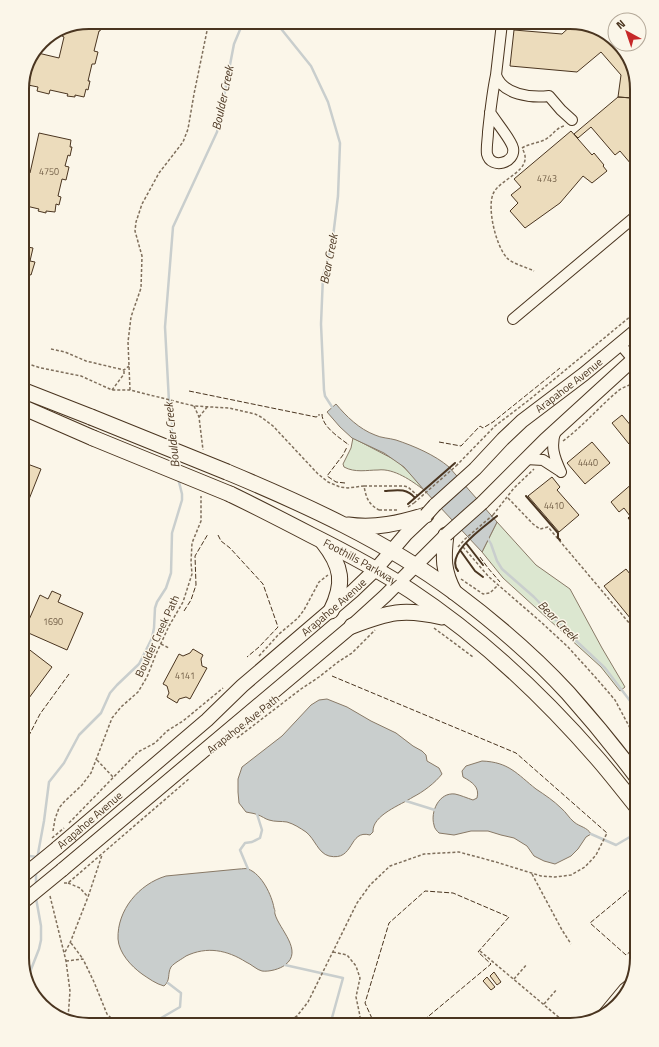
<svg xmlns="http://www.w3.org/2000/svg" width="659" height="1047" viewBox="0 0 659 1047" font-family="'Titillium Web',sans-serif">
<rect width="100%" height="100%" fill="#fbf6e9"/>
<path fill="#dce7d0" stroke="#887966" d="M353 438 397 461 411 474 424 490C412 481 394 468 378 470 367 470 355 473 344 467L343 464 351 448Z
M497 522 536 565 570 589 602 648 625 687 620 691 601 667 503 578 482 552Z"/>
<path fill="#c9cecd" stroke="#887966" d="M336 404C346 416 359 429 375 435 381 438 389 438 396 440 414 446 435 455 449 467L497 522 482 552 424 490 404 467 384 453 352 438 340 427 327 412Z
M327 699 347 707 371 721 396 733 413 746 422 751 426 755 427 761 439 768 442 774C435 783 423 792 413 797 401 805 372 815 373 832L370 835C348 829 355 862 329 856 318 853 315 839 306 832 300 828 294 824 287 822 281 821 275 822 269 820 265 819 262 816 258 815 254 813 250 813 246 812L239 803 238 792V779L242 767 282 736 311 705 319 700Z
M482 761C509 762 517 774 536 789 545 795 554 801 561 808 566 812 569 818 574 822 580 827 587 827 591 834L586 837 578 849 571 856 555 864 544 861 534 856 527 846 514 838 501 835 488 831H471L454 835 439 833C437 831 434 828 434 825 430 812 439 792 455 794 460 795 467 798 473 800L477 798C480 787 472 782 463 777L462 771 466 766Z
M239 869C242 869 246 868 248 869 262 874 272 896 274 908 276 913 274 910 275 914 279 929 304 951 285 965 280 969 269 972 262 971 257 970 251 964 246 962 227 950 207 946 186 956 182 959 174 963 171 967 167 974 171 980 164 986 156 984 148 978 142 974 131 966 119 953 118 939 117 910 139 884 166 876Z"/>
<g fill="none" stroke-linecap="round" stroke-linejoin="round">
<path stroke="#c9cecd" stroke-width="2.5" d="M278 25 311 66 328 102 340 143 338 196 332 245 323 276 321 324 324 390 325 396 334 410
M171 444 172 423 169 402 165 327 173 227 217 132 234 44 242 25
M172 455 174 466
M487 537 491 544 497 561 502 569 534 597 571 636 605 668 637 710
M406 801 435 810
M591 834 616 845 635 834
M22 855 37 857
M37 859 44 821 49 782 64 763 79 735 101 713 110 693 117 685 139 664 152 638 154 628 155 608 157 602 166 588 171 573 172 533 182 500V494L178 478
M248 869 240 850 245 843 252 842 260 838 262 830 257 814
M36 885V872
M285 965 343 978 330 1025
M28 983 30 972 39 949 41 940V926L36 898
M161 1018 180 1007 181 993 168 983"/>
</g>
<path fill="#ecdcbc" stroke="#4a3520" d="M575 22 607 33 615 42V44H617L630 59 635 80 633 98 618 97 621 75 601 52 577 72 510 66 514 30 562 34Z
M64 27H101L100 31H99L94 51 98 52 95 64H92L88 81H90L88 90 86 89 84 97 75 95V97L67 96 68 94 50 90 49 94 37 91 38 87 23 84 38 51V53L59 58 64 37 62 36Z
M635 80 637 89V98H633Z
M618 97 631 98 632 103 637 100V171L620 151 615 155 591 127 578 138 574 134Z
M22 116 26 117 22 132Z
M571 131 592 155 594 153 604 165 603 166 607 171 592 183 583 176 560 203 525 228 510 211 518 203 511 195 521 187 514 179Z
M39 133 71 140 70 147H72L70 156 68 155 65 166 69 167 66 180 62 179 58 196 61 197 59 205 56 204 55 212 46 211V213L38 211 39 209 22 205V171L30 173Z
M22 246 33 248 30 261 35 262 31 275 27 274 22 296 25 297 23 305 22 304Z
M637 403V413L632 407Z
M622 415 637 433V437L629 444 612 423Z
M592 442 610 463 585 484 567 463Z
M22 462 41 469 22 517Z
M552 477 560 487 557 490 579 515 559 532 528 496Z
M634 482 637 486V529L628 518 630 516 624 508 619 512 611 502Z
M626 569 634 579 633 580 637 586V622L635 624 604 586Z
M52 591 61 595 58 602 83 613 67 650 24 631 40 595 48 599Z
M22 644 52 667 26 702 22 699Z
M193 649 203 655 201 659 202 666 207 668 190 699 186 697 179 699 177 703 167 697 169 693 167 686 163 684 179 654 183 656 190 653Z
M494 972 501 982 497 985 490 976Z
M487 977 495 987 491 990 483 981Z"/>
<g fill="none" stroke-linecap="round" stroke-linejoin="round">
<g stroke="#4a3520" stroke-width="12">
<path id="minor" d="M502 23 496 75C503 95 531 98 549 96L561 110 572 120
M490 112C495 121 511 139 513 148 516 163 491 170 487 154 486 147 488 139 488 132 490 113 492 94 496 75
M513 319 637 215
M620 344 637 364
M556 430C550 446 554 457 561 472
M526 459 543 460 560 471
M600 1018 624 989 629 985"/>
</g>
<g stroke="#4a3520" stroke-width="15">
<g id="major">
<path d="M482 503 545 440 637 356"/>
<path id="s1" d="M435 505 475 469 503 439 522 421 584 374 637 330"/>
<path id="s2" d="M57 848 207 720 242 686 353 591 376 569 406 534 426 515"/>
<path d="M62 870 352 626 385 596 446 535"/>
</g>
</g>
<g stroke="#4a3520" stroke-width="17">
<g id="highway">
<path d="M22 390 91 417"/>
<path d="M22 407 93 438"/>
<path d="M227 472C306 505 385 541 454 592 494 622 534 656 568 693 592 720 615 748 637 777"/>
<path id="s3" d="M230 494C257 507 284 521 311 535 345 552 379 570 411 591 479 636 543 696 597 758 611 774 624 791 637 807"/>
<path d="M348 525C375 529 400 523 426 515"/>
<path d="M446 535C443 558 443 571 454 592"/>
<path d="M323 542C342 566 345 583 331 611"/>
<path d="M352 626C389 612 403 608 442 617"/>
</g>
</g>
<path stroke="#7f6f5c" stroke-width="1.5" stroke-dasharray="3 2" stroke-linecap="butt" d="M634 87H637
M522 148C530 143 540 143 546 139 553 135 556 128 564 126
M523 150C534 171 500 178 493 194 487 209 496 246 507 258 513 264 526 267 534 271
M51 349 65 352 86 361 124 370 129 366
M22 362 41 368 81 376 112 390H130L194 406 229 408 255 414 261 417 273 426 318 474 328 482 340 487 348 488 364 486C366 497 368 504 379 510
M112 390 124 374V370
M130 390 128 342 131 317 141 288 142 256 135 231 136 222 142 204 159 173 183 142 188 129 194 94 208 26
M194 406 199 417 203 450
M199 417 208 406
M563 441C583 426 599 407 618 391 624 386 632 385 637 381
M456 466 495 426 529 400 637 311
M364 486H404L408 487 418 496
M508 498 533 524 540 529 548 527 630 624 637 628
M408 507 414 503
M379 510H397
M493 515 514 488 534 469
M463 547 489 577 541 622 568 647 597 679 615 700 637 741
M461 579 483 594 490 593 497 586
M434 628 473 657
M161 644 169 648
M259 656 279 634 298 618 304 610 319 582 328 575
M237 738 301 689 319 677 338 662 352 653 375 630
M97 760 113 777
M69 823 138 752 155 743 167 731 183 721 223 688
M53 831 55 819 59 808 64 802 82 785 91 773 112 718 121 707 138 692 147 677 156 654 169 626 183 602 192 574 191 562 192 543 201 521V496
M532 874 562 930 571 944
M64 883H68L190 778
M68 883 80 888 88 897
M50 896 66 961 70 991 68 1019
M71 943 83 959
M480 951 568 1025
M65 952 70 943 88 897 102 855
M333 952 347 955 356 966 360 978 356 997 360 1016 359 1025
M66 961 83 959 94 982 107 1014 115 1022
M514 979 527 964
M544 1004 557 989
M76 1022 84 1018 90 1019 100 1025
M107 1025 115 1022 138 1018 181 1025
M198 1025C210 1022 219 1018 230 1025
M282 1025 297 1016 308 1002 357 903 370 885 390 866 424 854 459 852 496 862 541 876 555 877 571 875 585 867 596 855 607 833"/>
<use href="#minor" stroke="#fbf6e9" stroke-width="10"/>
<use href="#major" stroke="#fbf6e9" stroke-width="13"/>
<use href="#highway" stroke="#fbf6e9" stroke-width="15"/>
<g stroke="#4a3520" stroke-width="15" stroke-linecap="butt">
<path id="major-bridge" d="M426 515 435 505
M446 535 482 503
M24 875 57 848
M23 902 62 870"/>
</g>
<g stroke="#4a3520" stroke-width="17" stroke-linecap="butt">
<path id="highway-bridge" d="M91 417 227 472
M93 438 230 494"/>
</g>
<path stroke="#7f6f5c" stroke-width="1.5" stroke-dasharray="3 2" stroke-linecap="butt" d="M414 503 456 466
M458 547 465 539 493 515
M52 838 64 828"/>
<use href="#major-bridge" stroke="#fbf6e9" stroke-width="13"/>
<use href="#highway-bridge" stroke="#fbf6e9" stroke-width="15"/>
<path stroke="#4a3520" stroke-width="1" stroke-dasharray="5 2" stroke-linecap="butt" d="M189 391 316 417 319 416V414
M322 414C322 427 340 438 349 445
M439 442 461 446 480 426 483 428 493 422 560 368
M345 483 336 482 327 476 343 455 347 447
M218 535 221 541 230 548 263 584 278 627 259 647 247 657
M480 557 488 568 500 582
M184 611 191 600 196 585 195 556 208 534
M332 676 516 753 607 833
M22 749 40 714 69 674
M637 946 626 955 590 923 637 884
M375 1025 365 1003 389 923 425 891 453 893 509 917 478 952 491 964 418 1025"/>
<path stroke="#4a3520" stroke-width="2" d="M385 491C397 490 407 488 415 498
M526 496 558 533V538L560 540
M408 504 455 463
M466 543 483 565
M460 550 475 571 483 577
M458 571C444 554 485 526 497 516
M630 824 637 832"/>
</g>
<g text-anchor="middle" stroke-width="3" stroke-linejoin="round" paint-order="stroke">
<g font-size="9" fill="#725f47">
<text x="49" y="175">4750</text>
<text x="547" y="182">4743</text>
<text x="588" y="466">4440</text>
<text x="554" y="509">4410</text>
<text x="53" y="625">1690</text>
<text x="185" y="679">4141</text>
</g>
<g font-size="11" fill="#4a3520" stroke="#fbf6e9">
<text dy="4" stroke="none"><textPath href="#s1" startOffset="180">Arapahoe Avenue</textPath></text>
<text dy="4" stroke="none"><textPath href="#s3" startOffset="147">Foothills Parkway</textPath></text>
<text dy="4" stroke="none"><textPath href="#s2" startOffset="367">Arapahoe Avenue</textPath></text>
<text transform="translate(157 636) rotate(-65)" y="4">Boulder Creek Path</text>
<text transform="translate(243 724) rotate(-38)" y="4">Arapahoe Ave Path</text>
<text dy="4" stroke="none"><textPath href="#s2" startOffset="43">Arapahoe Avenue</textPath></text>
</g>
<g font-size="12" font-style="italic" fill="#4a3520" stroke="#fbf6e9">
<text transform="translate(223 98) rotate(-78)" y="4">Boulder Creek</text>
<text transform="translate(329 259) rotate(-79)" y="4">Bear Creek</text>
<text transform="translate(172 435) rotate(-96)" y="4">Boulder Creek</text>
<text transform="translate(558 621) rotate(45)" y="4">Bear Creek</text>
</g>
</g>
<path d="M0 0H659V1047H0ZM89 29H570A60 60 0 0 1 630 89V958A60 60 0 0 1 570 1018H89A60 60 0 0 1 29 958V89A60 60 0 0 1 89 29Z" fill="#fbf6e9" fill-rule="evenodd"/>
<path fill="none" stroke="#4a3520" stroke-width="2" d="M89 29H570A60 60 0 0 1 630 89V958A60 60 0 0 1 570 1018H89A60 60 0 0 1 29 958V89A60 60 0 0 1 89 29Z"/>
<g transform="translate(627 32) rotate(320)"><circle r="19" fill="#fbf6e9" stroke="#b4a999"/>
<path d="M0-3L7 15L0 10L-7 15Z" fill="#c62828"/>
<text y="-6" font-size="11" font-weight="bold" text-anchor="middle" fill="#4a3520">N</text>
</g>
</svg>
